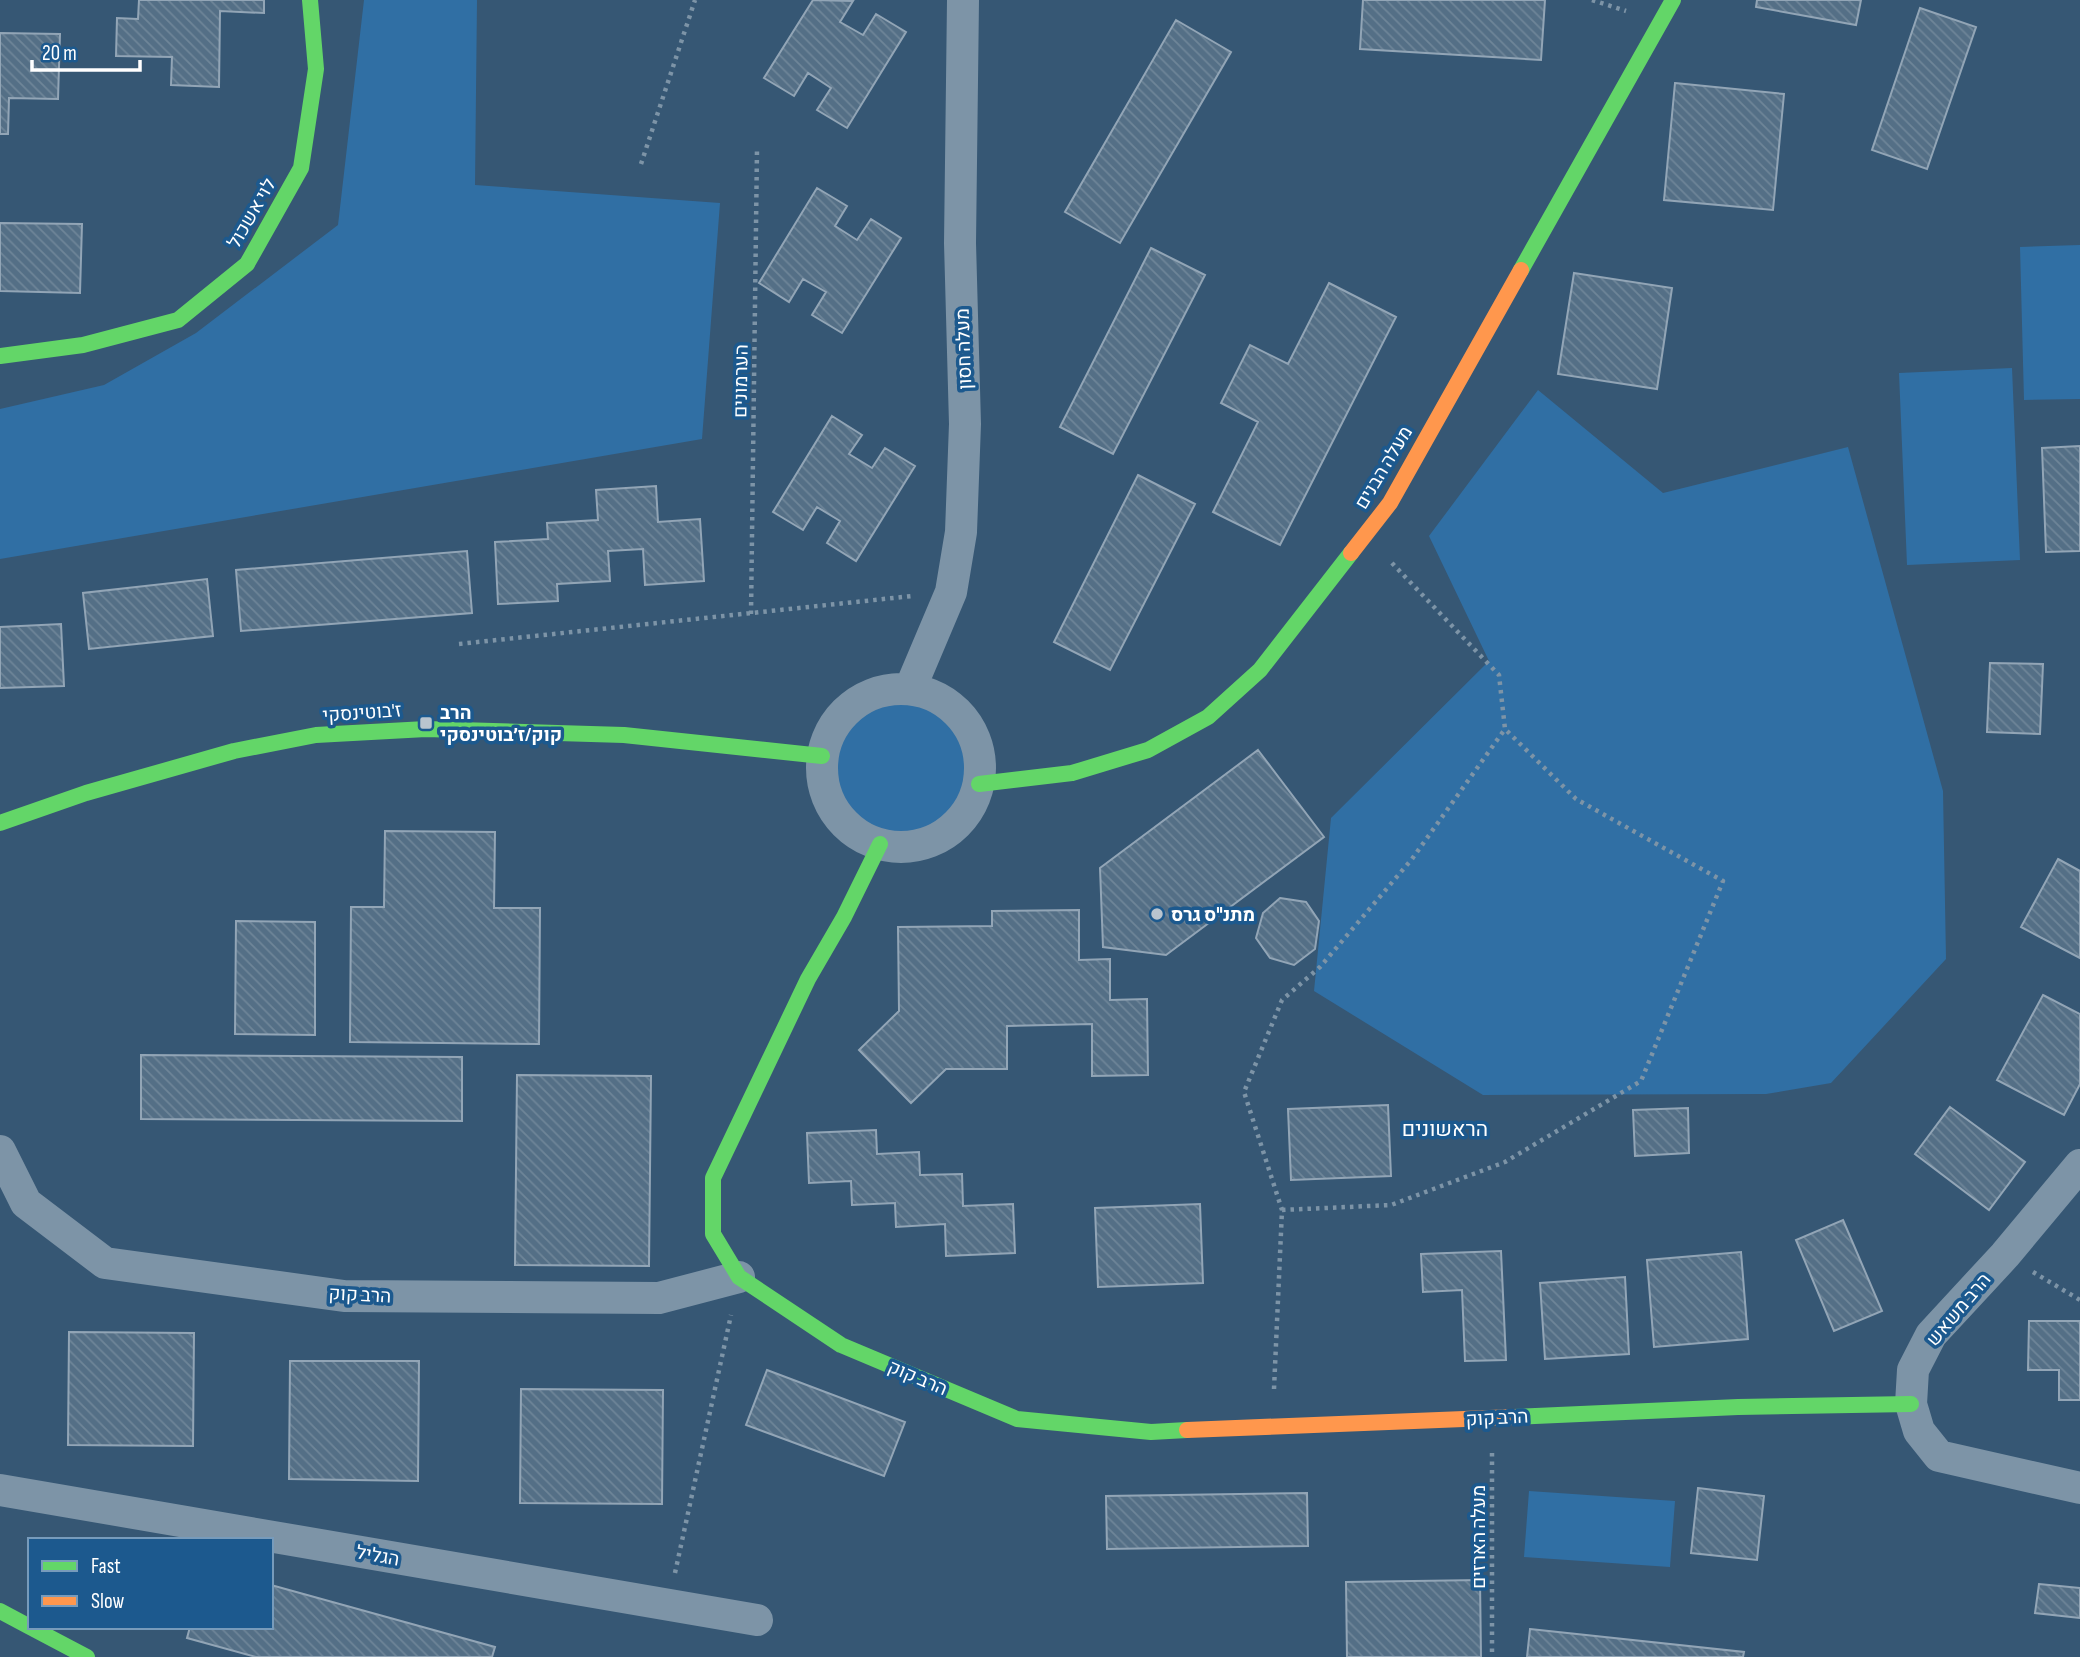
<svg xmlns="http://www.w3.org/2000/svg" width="2080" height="1657" viewBox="0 0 2080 1657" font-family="'Sofia Sans Condensed',Heebo,sans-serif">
<defs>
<pattern id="building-back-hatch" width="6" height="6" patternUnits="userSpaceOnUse" patternTransform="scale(1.75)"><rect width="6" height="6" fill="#546f86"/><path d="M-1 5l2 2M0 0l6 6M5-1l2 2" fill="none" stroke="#6e8598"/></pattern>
</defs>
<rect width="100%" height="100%" fill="#365774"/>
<path fill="#306fa4" d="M364 0H477L475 185 720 203 702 439 0 559V409L104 385 196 333 338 225Z
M2080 245V399L2024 400 2020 247Z
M2012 368 2020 560 1907 565 1899 373Z
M1538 390 1663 493 1848 447 1943 791 1946 959 1831 1083 1766 1094 1483 1095 1314 991 1331 818 1489 661 1429 536Z
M834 767a67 67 0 1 1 134 0a67 67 0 1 1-134 0Z
M1529 1491 1675 1501 1670 1567 1524 1557Z"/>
<path fill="url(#building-back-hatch)" stroke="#92a5b6" stroke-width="2" d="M139 0H264V13L220 11 219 87 171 85 172 57 116 56 117 18 138 19Z
M813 0 853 1 840 22 863 35 876 14 906 32 847 128 817 110 831 88 808 73 794 96 764 78Z
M1363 0H1545L1541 60 1360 49Z
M1757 0H1861L1856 25 1756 7Z
M1920 8 1976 27 1927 169 1872 150Z
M1176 20 1231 52 1120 243 1065 212Z
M0 33 60 34 58 99 9 98 8 134H0Z
M1675 83 1784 94 1773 210 1664 200Z
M817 188 847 206 835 226 857 240 871 219 901 238 842 333 812 315 826 292 803 279 789 302 759 283Z
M0 223 82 224 80 293 0 291Z
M1151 248 1205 275 1113 454 1060 427Z
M1574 273 1672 288 1657 389 1558 374Z
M1329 283 1396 317 1280 545 1213 512 1258 422 1221 403 1250 345 1288 364Z
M832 416 862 435 849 454 872 468 885 448 915 466 856 561 827 543 840 521 817 507 803 530 773 512Z
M2080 446V551L2046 552 2042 448Z
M1138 475 1195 504 1110 670 1054 642Z
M656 486 658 522 700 519 704 581 645 585 643 549 608 551 610 581 557 584 558 601 498 604 495 542 548 539 547 523 598 520 596 490Z
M467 551 472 613 241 631 236 570Z
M207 579 213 636 89 649 83 593Z
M61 624 64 686 0 688V627Z
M1990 663 2043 664 2040 734 1987 732Z
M1258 750 1324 837 1166 955 1103 947 1100 868Z
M385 831 495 832 494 908H540L539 1044 350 1042 351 907H384Z
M2058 859 2080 871V958L2021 927Z
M1280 898 1306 902 1319 921 1315 949 1294 965 1270 958 1256 938 1263 913Z
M1079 910V960L1110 959V1000L1147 999 1148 1075 1092 1076V1024L1007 1026V1069H946L911 1103 859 1050 899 1011 898 927 992 926V911Z
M236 921 315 922V1035L235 1034Z
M2043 995 2080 1014V1084L2064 1115 1997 1080Z
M141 1055 462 1057V1121L141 1119Z
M517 1075 651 1076 649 1266 515 1265Z
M1388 1105 1391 1176 1291 1180 1288 1109Z
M1950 1107 2025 1162 1989 1210 1915 1154Z
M1688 1108 1689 1153 1635 1156 1633 1110Z
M876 1130 877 1154 919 1152 920 1175 962 1174 963 1206 1013 1204 1015 1253 946 1256 945 1224 896 1227 895 1203 852 1205 851 1181 809 1183 807 1133Z
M1200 1204 1203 1283 1098 1287 1095 1208Z
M1843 1220 1882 1311 1834 1331 1796 1240Z
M1501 1251 1506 1360 1465 1361 1462 1290 1423 1292 1421 1254Z
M1741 1252 1748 1339 1654 1347 1647 1260Z
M1625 1277 1629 1354 1545 1359 1540 1283Z
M2029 1321H2080V1400H2059V1370H2028Z
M69 1332 194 1333 193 1446 68 1445Z
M290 1361H419L418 1481 289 1479Z
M767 1370 905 1422 884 1476 746 1425Z
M521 1389 663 1390 662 1504 520 1503Z
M1698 1488 1764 1496 1757 1560 1691 1553Z
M1307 1493 1308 1546 1107 1549 1106 1496Z
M1480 1580 1481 1657H1347L1346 1582Z
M2039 1584 2080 1588V1618L2035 1613Z
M271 1585 495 1647 492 1657H256L187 1638 190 1627H271Z
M1530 1629 1744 1652 1743 1657H1527Z"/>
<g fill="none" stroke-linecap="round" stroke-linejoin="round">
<path stroke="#7d94a7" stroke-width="4.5" stroke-dasharray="3.5 5" stroke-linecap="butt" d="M1592 0 1626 11
M641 164 695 0
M751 614 757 149
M459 644 912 596
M1282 1210 1391 1205 1505 1162 1641 1081 1723 881 1576 799 1505 729
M2033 1272 2080 1300
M1274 1389 1282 1210 1244 1092 1282 1000 1320 967 1412 859 1505 729 1499 675 1390 561
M1492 1453V1657
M675 1573 731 1315"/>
<path stroke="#7d94a7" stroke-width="32" d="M822 768a79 79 0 1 1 158 0a79 79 0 1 1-158 0Z
M910 689 951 592 961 532 965 424 960 243 963 0
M0 1151 26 1203 105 1263 344 1296 659 1298 739 1277
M2080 1165 2005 1255 1931 1335 1913 1370 1911 1404 1919 1431 1939 1456 2080 1488
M0 1490 757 1620"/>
<path stroke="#63d668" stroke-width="16" d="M1521 270 1673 0
M0 356 83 345 178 320 247 264 301 168 316 69 310 0
M979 784 1072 773 1148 750 1208 717 1260 670 1351 553
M0 823 86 793 234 751 316 735 426 729 624 735 822 756
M880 844 844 917 808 979 713 1178V1234L739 1277 841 1345 1017 1419 1151 1432 1187 1430
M1514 1417 1738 1407 1911 1404
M0 1611 30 1627
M30 1627 87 1657"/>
<path stroke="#ff974d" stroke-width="16" d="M1351 553 1390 503 1521 270
M1187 1430 1514 1417"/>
</g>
<g fill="#b9c4ce" stroke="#1c598e" stroke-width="2.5">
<rect x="419" y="716" width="14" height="14" rx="3.5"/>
<circle cx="1157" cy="914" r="7"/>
</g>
<g text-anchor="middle" stroke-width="7" stroke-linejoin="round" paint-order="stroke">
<g font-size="19" fill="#fff" stroke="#1c598e">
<text transform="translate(251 213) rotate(-60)" y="7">לוי אשכול</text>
<text transform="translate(963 349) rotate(-92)" y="7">מעלה חסון</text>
<text transform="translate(740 381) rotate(-89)" y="7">הערמונים</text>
<text transform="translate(1383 467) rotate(-59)" y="7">מעלה הבנים</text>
<text transform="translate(362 712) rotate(-4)" y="7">ז'בוטינסקי</text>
<text transform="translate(360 1294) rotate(3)" y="7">הרב קוק</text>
<text transform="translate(1958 1309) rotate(-50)" y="7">הרב משאש</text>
<text transform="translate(918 1377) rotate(23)" y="7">הרב קוק</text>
<text transform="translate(1497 1417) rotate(-3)" y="7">הרב קוק</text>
<text transform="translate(1478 1537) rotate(-90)" y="7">מעלה הארזים</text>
<text transform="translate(378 1555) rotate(10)" y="7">הגליל</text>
</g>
<g font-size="19" font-weight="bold" fill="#fff" stroke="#1c598e" text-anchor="start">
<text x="440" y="719">הרב<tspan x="440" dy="22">קוק/ז׳בוטינסקי</tspan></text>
<text x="1171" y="921">מתנ"ס גרס</text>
</g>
<g font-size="21" fill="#fff" stroke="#1c598e">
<text x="1445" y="1136">הראשונים</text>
</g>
</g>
<rect x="28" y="1538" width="245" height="91" fill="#1c598e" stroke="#779bbb" stroke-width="2"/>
<rect x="42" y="1561" width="35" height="10" fill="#63d668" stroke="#779bbb" stroke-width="2"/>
<text x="91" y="1573" font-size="21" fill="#ffffff">Fast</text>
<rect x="42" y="1596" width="35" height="10" fill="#ff974d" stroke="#779bbb" stroke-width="2"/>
<text x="91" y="1608" font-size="21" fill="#ffffff">Slow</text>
<path d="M32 60v10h108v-10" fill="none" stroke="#ffffff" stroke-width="3.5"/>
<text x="42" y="60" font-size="21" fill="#ffffff" stroke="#1c598e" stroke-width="5" paint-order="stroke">20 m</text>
</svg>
